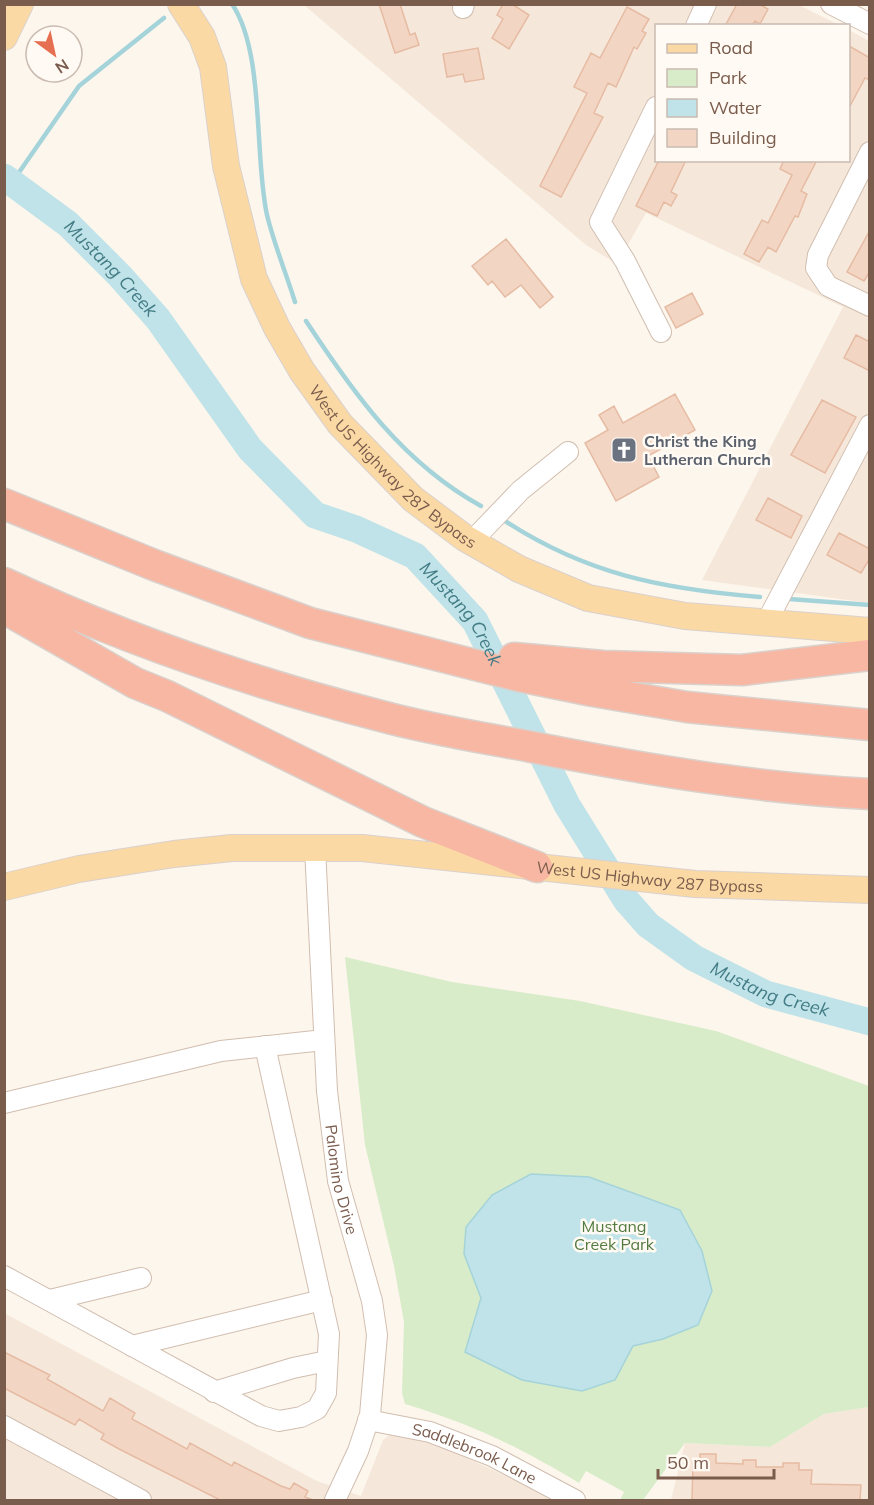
<svg xmlns="http://www.w3.org/2000/svg" width="874" height="1505" viewBox="0 0 874 1505" font-family="Mulish,sans-serif">
<rect width="100%" height="100%" fill="#fdf6ec"/>
<path fill="#f5e8da" d="M797 4 839 25 656 26V160H848L849 30 869 41V603L702 580 843 307 646 213 617 264 586 245 304 5Z
M4 1313 317 1481 361 1496 383 1440 391 1434 438 1445 559 1500H5Z
M869 1407V1500H671L685 1443 770 1447 824 1414Z"/>
<path fill="#d8ecc9" d="M345 957 452 982 580 1001 716 1031 869 1086V1407L824 1414 770 1447 685 1443 643 1500H620L624 1492 586 1471 579 1483C519 1447 472 1424 405 1404L402 1393 404 1322 394 1266 365 1145Z"/>
<path fill="#bfe3e8" stroke="#a5d3da" stroke-width="1.5" d="M531 1174 589 1177 680 1210 702 1251 712 1291 698 1325 663 1339 633 1346 615 1380 582 1391 522 1380 465 1352 481 1298 464 1254 466 1227 492 1195Z"/>
<g fill="none" stroke-linecap="round" stroke-linejoin="round">
<path stroke="#a5d3da" stroke-width="4.5" d="M232 4C265 52 254 158 267 215 274 244 286 273 295 302
M13 181 79 86 164 18
M306 321C354 394 403 463 481 506
M502 519C585 574 662 589 760 597
M789 599 870 605"/>
<path stroke="#bfe3e8" stroke-width="27" id="s1" d="M4 177 68 224 120 276 158 319 250 449 315 515 356 529 415 556 475 621 567 805 626 900 648 925 694 958 766 994 870 1022"/>
</g>
<path fill="#f3d5c3" stroke="#e6bba3" stroke-width="1.5" d="M379 4H400L410 35 415 33 419 45 395 53Z
M503 4H512L529 15 509 49 492 38 503 19 497 15Z
M737 4H759L768 9 760 24 755 21 752 26H725Z
M627 7 649 19 642 31 646 33 637 49 634 47 616 87 608 83 594 113 603 117 561 197 540 186 587 93 574 87 591 53 600 58Z
M849 46 870 58V80L865 78 849 108Z
M478 48 484 79 465 82 463 74 447 77 443 54Z
M659 160H686L671 192 677 195 671 206 664 202 657 216 636 206Z
M784 160H817L801 191 807 194 798 217 795 216 776 252 768 247 759 262 744 254 762 220 768 223 792 175 780 169Z
M870 230V271L864 281 847 272Z
M506 239 553 297 540 308 521 285 505 297 492 281 488 285 472 266Z
M692 293 703 314 676 328 665 307Z
M856 335 870 342V371L844 358Z
M675 394 695 430 648 456 659 477 616 501 585 443 608 430 599 415 614 406 623 423Z
M822 400 856 417 825 473 791 455Z
M768 498 802 516 791 538 756 520Z
M839 533 870 549V558L861 573 827 555Z
M4 1352 50 1375 47 1379 103 1411 110 1398 135 1413 132 1419 187 1449 190 1443 232 1466 234 1462 281 1486 290 1489 294 1483 308 1491 305 1497 313 1500H220L119 1449 101 1439 104 1434 79 1419 75 1425 4 1388Z
M700 1454H716V1463L743 1464V1460H756V1467H783V1463H799V1470H812L811 1484 861 1485 860 1500H692L693 1462H700Z"/>
<g fill="none" stroke-linecap="round" stroke-linejoin="round">
<g stroke="#d1beb0" stroke-width="22">
<g id="minor">
<path d="M831 4 870 24"/>
<path d="M463 8 464 4"/>
<path d="M696 26 706 4"/>
<path d="M656 107 600 222 625 261 661 332"/>
<path d="M870 152 818 255 816 268 828 286 870 306"/>
<path d="M472 541 521 490 568 452"/>
<path d="M766 623 870 425"/>
<path id="s2" d="M315 848 327 1091 338 1181 372 1301 377 1335 370 1415 358 1451 335 1500"/>
<path d="M4 1103 221 1051 324 1040"/>
<path d="M4 1276 261 1416 279 1421 301 1417 317 1409 326 1393 329 1334 265 1046"/>
<path d="M50 1300 141 1278"/>
<path d="M132 1346 322 1300"/>
<path d="M214 1392 293 1368 327 1361"/>
<path id="s3" d="M368 1420 430 1432 492 1456 575 1500"/>
<path d="M4 1426 141 1500"/>
</g>
</g>
<g stroke="#dad1cd" stroke-width="28">
<g id="major">
<path id="s4" d="M181 4 202 37 213 67 226 166 254 279 277 328 302 371 340 424 413 499 465 538 519 569 588 598 685 616 870 631"/>
<path d="M4 37 20 4"/>
<path id="s5" d="M4 887 79 869 174 854 232 848H362L695 884 870 890"/>
</g>
</g>
<g stroke="#dad1cd" stroke-width="33">
<path id="highway" d="M4 504 154 565 310 623 519 676 593 691 687 707 870 725
M4 583C124 639 253 683 381 716 432 730 485 738 537 748 647 770 757 788 870 794
M4 608 135 683 167 696 423 822 537 867
M514 658 603 666 742 670 870 655"/>
</g>
<use href="#minor" stroke="#fff" stroke-width="20"/>
<use href="#major" stroke="#fbd9a5" stroke-width="26"/>
<use href="#highway" stroke="#f7b7a3" stroke-width="30"/>
</g>
<defs>
<g id="church-square" transform="scale(1.35)"><rect x="-9" y="-9" width="18" height="18" rx="4" fill="#6b7280" stroke="#fffaf3"/><path d="M-1.2-6h2.4v3.5h3.3v2.4h-3.3V6h-2.4V-.1h-3.3v-2.4h3.3Z" fill="#fff"/></g>
</defs>
<g fill-rule="evenodd">
<use href="#church-square" x="624" y="450"/>
</g>
<g text-anchor="middle" stroke-width="5" stroke-linejoin="round" paint-order="stroke">
<g font-size="16" font-weight="bold" fill="#5b616d" stroke="#fffaf3" text-anchor="start">
<text x="644" y="447">Christ the King<tspan x="644" dy="18">Lutheran Church</tspan></text>
</g>
<g font-size="16" fill="#7a5c4d" stroke="#fffaf3">
<text dy="6" stroke="none"><textPath href="#s4" startOffset="524">West US Highway 287 Bypass</textPath></text>
<text dy="6" stroke="none"><textPath href="#s5" startOffset="651">West US Highway 287 Bypass</textPath></text>
<text dy="6" stroke="none"><textPath href="#s2" startOffset="333">Palomino Drive</textPath></text>
<text dy="6" stroke="none"><textPath href="#s3" startOffset="112">Saddlebrook Lane</textPath></text>
</g>
<g font-size="16" fill="#537a41" stroke="#fffaf3">
<text x="614" y="1232">Mustang<tspan x="614" dy="18">Creek Park</tspan></text>
</g>
<g font-size="18" font-style="italic" fill="#437c86" stroke="#fffaf3">
<text dy="6" stroke="none"><textPath href="#s1" startOffset="141">Mustang Creek</textPath></text>
<text dy="6" stroke="none"><textPath href="#s1" startOffset="645">Mustang Creek</textPath></text>
<text dy="6" stroke="none"><textPath href="#s1" startOffset="1149">Mustang Creek</textPath></text>
</g>
</g>
<rect width="874" height="1505" fill="none" stroke="#7a5c4d" stroke-width="12"/>
<rect x="655" y="24" width="195" height="138" fill="#fffaf3" stroke="#cabbb1" stroke-width="1.5"/>
<rect x="667" y="44" width="30" height="9" fill="#fbd9a5" stroke="#cabbb1" stroke-width="1.5"/>
<text x="709" y="54" font-size="18" fill="#7a5c4d">Road</text>
<rect x="667" y="69" width="30" height="18" fill="#d8ecc9" stroke="#cabbb1" stroke-width="1.5"/>
<text x="709" y="84" font-size="18" fill="#7a5c4d">Park</text>
<rect x="667" y="99" width="30" height="18" fill="#bfe3e8" stroke="#cabbb1" stroke-width="1.5"/>
<text x="709" y="114" font-size="18" fill="#7a5c4d">Water</text>
<rect x="667" y="129" width="30" height="18" fill="#f3d5c3" stroke="#cabbb1" stroke-width="1.5"/>
<text x="709" y="144" font-size="18" fill="#7a5c4d">Building</text>
<g transform="translate(54 54) rotate(147)"><circle r="28" fill="#fffaf3" stroke="#cabbb1" stroke-width="1.5"/>
<path d="M0-4.5L10 22L0 15L-10 22Z" fill="#e76f51"/>
<text y="-9" font-size="16" font-weight="bold" text-anchor="middle" fill="#7a5c4d">N</text>
</g>
<path d="M658 1469v9h116v-9" fill="none" stroke="#7a5c4d" stroke-width="3"/>
<text x="667" y="1469" font-size="18" fill="#7a5c4d" stroke="#fffaf3" stroke-width="4.5" paint-order="stroke">50 m</text>
</svg>
